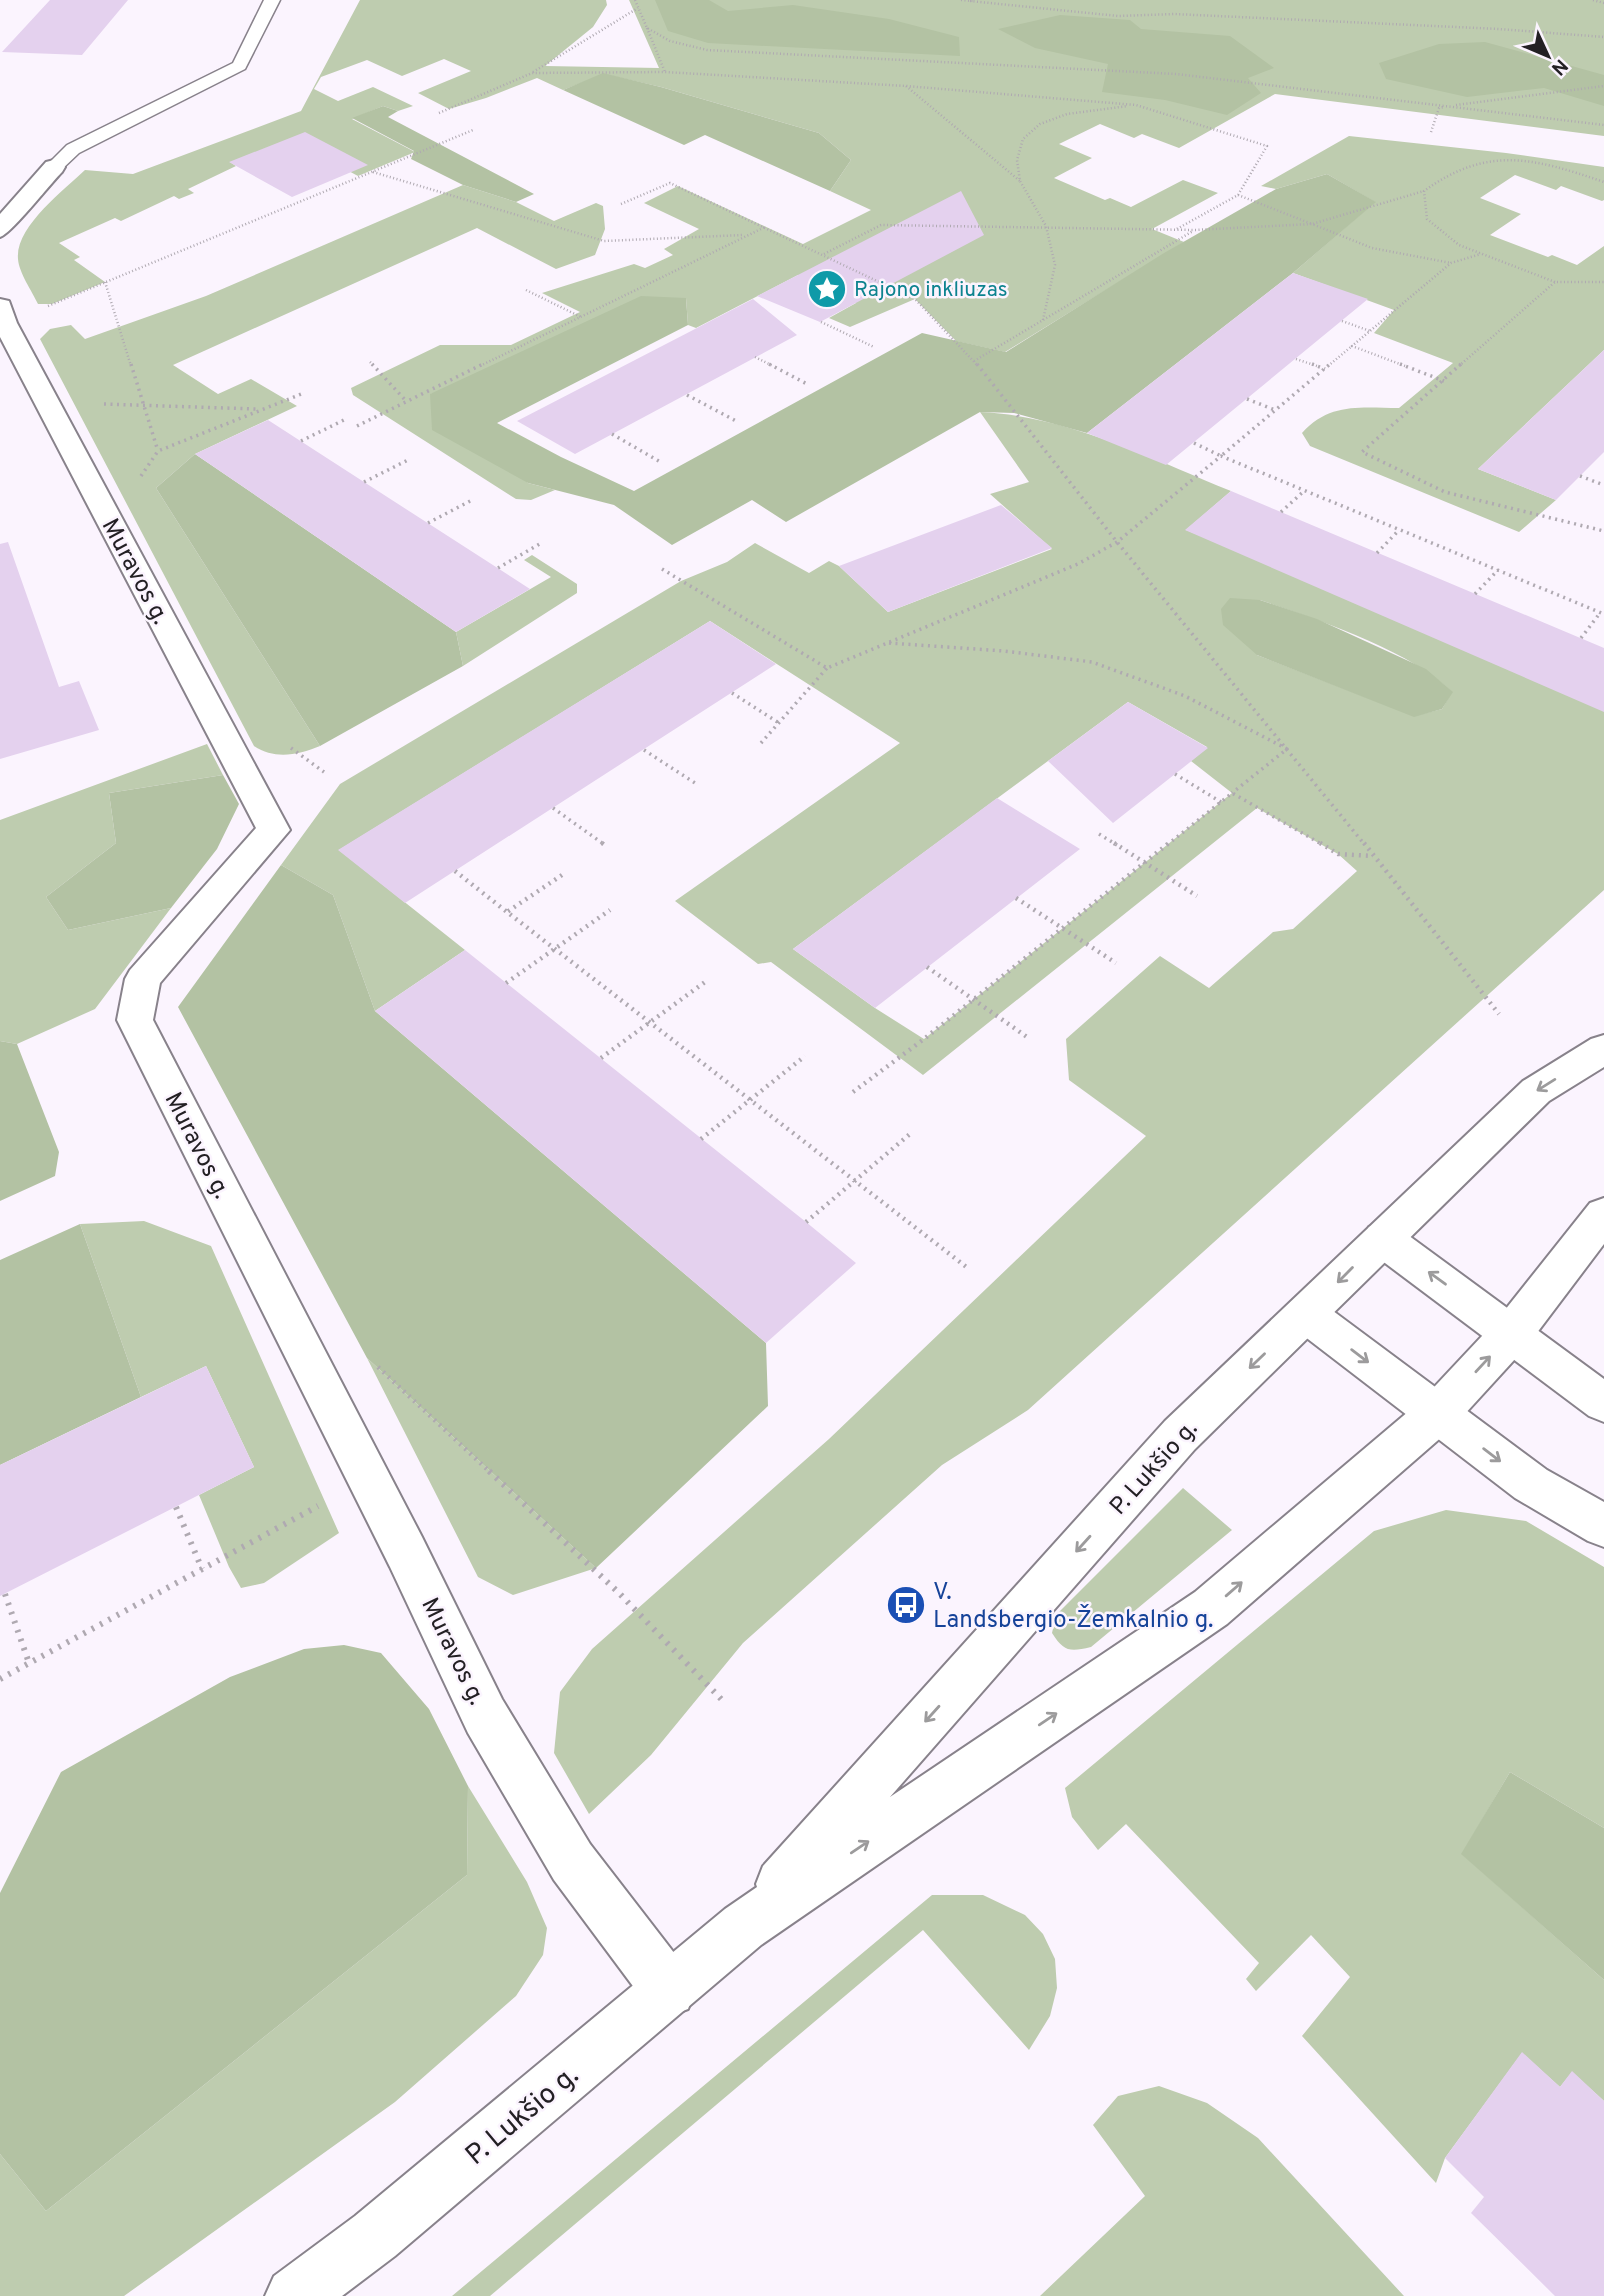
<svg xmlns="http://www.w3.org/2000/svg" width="1604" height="2296" viewBox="0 0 1604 2296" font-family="Overpass,sans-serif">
<rect width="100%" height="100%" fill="#fbf4fe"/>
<path fill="#beccaf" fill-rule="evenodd" d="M360 0H606L607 5 593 27 545 66 659 68 629 0H1604V136L1275 94 1179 148 1142 134 1134 138 1100 124 1059 144 1092 158 1054 178 1105 200 1110 198 1131 207 1183 180 1218 193 1152 229 1184 242 1005 352 956 341 915 299 850 327 829 318 856 303 798 275 696 328 688 325 686 298 431 394 528 483 555 490 531 500 516 499 353 395 351 388 440 345H511L580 312 542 293 634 264 645 268 673 255 664 249 699 229 644 203 678 186 803 244 871 210 830 191 851 160 819 133 661 87 604 74 563 90 537 78 486 98 449 109 418 93 471 71 444 59 402 76 367 60 321 77 314 89 338 101 373 87 413 106 398 111 383 106 352 119 415 152 358 176 343 168 230 162 236 166 188 189 194 193 179 199 174 196 121 221 115 218 59 243 80 257 74 260 105 282 52 304H38C32 291 19 273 18 259 15 227 64 190 85 170L133 174 301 111Z
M1349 136 1506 153 1604 167V200L1602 201 1561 186 1556 190 1515 175 1480 198 1521 214 1490 235 1548 257 1552 255 1577 265 1604 246V350L1478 469 1556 500 1519 532 1310 446 1302 433C1330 402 1361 408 1399 408L1453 363 1374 333 1394 310 1293 273 1375 202 1327 174 1276 189 1261 186Z
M463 185 516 202 554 221 596 203 603 206 605 229 595 255 556 269 477 228 173 365 218 394 251 379 297 406 195 454 156 488 320 746C298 755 275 760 254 746L40 339 50 329 71 325 85 339 206 296Z
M980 412C1068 416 1150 458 1231 491L1186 530 1604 696V890L1028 1410 942 1465 743 1643 651 1755 589 1814 554 1753 560 1692 592 1649 829 1439 1146 1136 1069 1080 1066 1039 1160 956 1209 988 1273 932 1293 929 1357 871 1338 854 1257 808 923 1075 771 962 758 964 675 901 900 743 710 621 339 850 465 950 375 1011 333 895 281 865 340 784 681 581 727 562 755 543 809 573 829 561 839 566 888 612 1052 549 990 494 1029 482ZM1260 600C1316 619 1412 651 1452 692L1442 709 1414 716 1257 655ZM1128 702 1207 747 1191 761 1232 793 924 1039 875 1008 793 949Z
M532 555 577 584V593L463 666 456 632 551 577 524 560Z
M207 744 223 775 109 793 116 843 46 897 68 930 171 908 95 1009 17 1044 0 1041V820Z
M144 1221 211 1246 339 1533 264 1583 241 1588 229 1567 199 1495 254 1467 206 1366 141 1397 80 1224Z
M367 1358 596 1568 513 1595 478 1577Z
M1183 1488 1232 1530 1091 1647C1070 1652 1064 1652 1052 1633L1056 1615Z
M1446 1510 1526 1521 1604 1567V1828L1510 1772 1462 1854 1604 1980V2101L1572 2072 1560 2087 1522 2053 1445 2158 1436 2183 1302 2036 1350 1977 1311 1935 1256 1991 1246 1979 1259 1963 1126 1824 1098 1850 1072 1817 1065 1788 1374 1531Z
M468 1786 527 1882 547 1928 543 1955 516 1996 395 2102 124 2296H0V2154L46 2211 467 1875Z
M932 1895H983L1025 1915 1043 1934 1055 1959 1057 1988 1050 2016 1029 2050 923 1930 490 2296H452Z
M1159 2086 1207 2103 1258 2138 1404 2296H1040L1145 2196 1093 2125 1118 2096Z"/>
<path fill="#b3c2a3" d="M655 0H709L728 11 793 5 889 19 959 37 960 56 708 43 668 31Z
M1060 15 1130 20 1141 29 1230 36 1274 68 1248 78 1261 93 1227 115 1165 100 1102 92 1108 64 1035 48 998 29Z
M1485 42 1604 75V106L1544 88 1467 97 1386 79 1379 63 1439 44Z
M603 73 661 87 819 133 851 160 830 191 705 135 684 145 563 90Z
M383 106 398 111 388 117 534 194 516 202 463 185 411 159 414 151 352 118Z
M1327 174 1376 202 1293 273 1087 433 1014 413 980 412 786 522 752 500 672 545 614 505 528 483 432 430 430 394 641 296 686 298 688 325 497 423 561 457 634 491 922 333 1006 352 1164 253 1276 189Z
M195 454 456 632 463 666 320 746 156 488Z
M1230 598 1260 600 1317 619 1426 669 1453 692 1442 709 1414 717 1257 655 1223 625 1221 609Z
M223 775 239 804 217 849 171 908 68 930 46 897 116 843 109 793Z
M281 865 333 895 375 1011 766 1343 768 1406 596 1568 367 1358 178 1007Z
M0 1041 17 1044 59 1152 55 1176 0 1201Z
M80 1224 141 1397 0 1465V1260Z
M344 1645 381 1653 429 1709 468 1786 467 1875 46 2211 0 2154V1893L61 1772 230 1677 304 1649Z
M1510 1772 1604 1828V1980L1461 1854Z"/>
<path fill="#e4d1ee" d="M50 0H128L82 55 2 52Z
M305 132 368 165 292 197 229 162Z
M961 191 984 235 820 322 757 296Z
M1293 273 1368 299 1166 465 1087 433Z
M753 299 797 335 575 454 517 421Z
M1604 350V452L1556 500 1478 469Z
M268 420 364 482 530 589 456 632 195 454Z
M1231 491 1604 648V712L1185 530Z
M1001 505 1052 548 888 612 839 566Z
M8 542 59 687 79 681 99 730 0 759V544Z
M710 621 776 664 405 903 338 850Z
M1128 702 1208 748 1113 823 1048 761Z
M997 798 1080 849 875 1008 793 949Z
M465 950 806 1222 856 1263 766 1343 375 1011Z
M206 1366 254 1467 0 1596V1465Z
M1522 2052 1560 2087 1572 2071 1604 2101V2296H1555L1471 2213 1484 2197 1445 2158Z"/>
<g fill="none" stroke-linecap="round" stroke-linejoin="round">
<g stroke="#88828b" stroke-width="3">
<path id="lane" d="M264 0H280L245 69 79 153 60 171H48L45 167 67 145 233 63Z"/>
</g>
<g stroke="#88828b" stroke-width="4">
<path id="street" d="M54 160 62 162 65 167 62 172C50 184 11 234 0 237V214L46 162Z
M0 299 9 301 17 323 290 830 160 983 153 1020 422 1537 502 1699 590 1844 688 1971 695 1990 688 2009 669 2016 650 2009 554 1880 468 1733 390 1567 117 1020 125 979 130 970 256 828 0 337Z
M1383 1222 1397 1227 1604 1379V1422L1589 1416 1369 1251 1363 1239 1369 1227Z
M1306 1296 1321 1302 1547 1470 1604 1502V1547L1588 1541 1515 1498 1291 1326 1285 1314 1291 1302Z"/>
</g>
<g stroke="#88828b" stroke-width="4">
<path id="secondary" d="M1604 1035V1067L1549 1101 1195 1449 890 1797 1195 1592 1422 1400 1497 1320 1590 1203 1604 1198V1244L1527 1346 1452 1428 1227 1624 761 1945 395 2256 342 2296H265L274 2276 355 2216 725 1909 757 1887 756 1884 763 1866 1165 1421 1523 1081 1591 1039Z"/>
</g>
<path stroke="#afa9b1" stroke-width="2.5" stroke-dasharray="1 2.5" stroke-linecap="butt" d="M635 0 647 28 670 41 707 50 1176 74 1604 125
M961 0 973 1
M1593 0 1604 3
M970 1 1118 16 1174 14 1499 29 1604 37
M647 28 665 72
M533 72 638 8
M906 86 1020 181
M1456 105 1604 86
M439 113 532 73 665 72 906 86 1136 105 1267 146 1238 195 1175 230
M1431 132 1439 108 1444 107
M373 172 604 241 743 235
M1238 195 1312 224 1424 191
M621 204 670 183 915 299 978 366
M824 254 881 225 1194 230 1312 224 1372 248 1451 263
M105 282 131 366
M1555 282 1459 245 1427 219 1424 191C1488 145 1534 158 1604 182
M526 290 581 317
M48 306 473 130
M1043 320 1055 265 1046 226 1020 181 1017 160 1023 139 1040 124 1067 114 1128 106
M1342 321 1370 331
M821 322 874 347
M755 357 773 366
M1296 359 1317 366
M974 361 1193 231
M370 362 374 366
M480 366 765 227
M1328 366 1352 346
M1405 366 1352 346 1451 263 1481 254
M1459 366 1555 282H1604"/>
<path stroke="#afa9b1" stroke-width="3.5" stroke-dasharray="2 4.5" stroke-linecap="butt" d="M131 364 158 451
M372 364 407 402
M769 364 807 384
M977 364 1117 542 1365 845
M1312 364 1325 369
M1400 364 1444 381
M1461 364 1362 452 1445 492 1604 531
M687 395 738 422
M1247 399 1275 410
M104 404 256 409
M357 426 483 364
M612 434 662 463
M301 441 346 419
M1194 443 1221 456 1330 364
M141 476 158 451 304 393
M1580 476 1604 485
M364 482 410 459
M1281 512 1304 491
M428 523 474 499
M1377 553 1399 530
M498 568 543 542
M662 569 827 668 1078 564 1117 542 1221 456 1604 614
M1475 594 1498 570
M1581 638 1600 613
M889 643 1004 651 1092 662 1185 696 1287 749 1232 793
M732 693 779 723
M761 743 827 668
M291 748 324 772
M644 750 698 785
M1175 774 1221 802
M553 808 605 845
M1099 834 1117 845
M1167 845 1232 793 1323 845"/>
<path stroke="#afa9b1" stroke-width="4.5" stroke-dasharray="2 5" stroke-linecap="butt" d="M602 843 606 846
M1114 843 1197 896
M1320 843 1338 854 1373 856
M1364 843 1499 1014
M455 871 507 912
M562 875 507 912 969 1269
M1016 898 1116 963
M927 967 1027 1037
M506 983 610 910
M601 1058 705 982
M853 1092 924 1039 1169 843
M701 1139 805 1056
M806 1222 910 1134
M378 1367 491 1473"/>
<path stroke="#afa9b1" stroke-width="6" stroke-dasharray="2.5 7" stroke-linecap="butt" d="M489 1471 618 1592 724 1702
M176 1507 202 1569
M5 1594 29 1663
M0 1679 318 1506"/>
<use href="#lane" fill="#fff" fill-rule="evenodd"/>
<use href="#street" fill="#fff" fill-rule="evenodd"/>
<use href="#secondary" fill="#fff" fill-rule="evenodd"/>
</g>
<defs><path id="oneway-shaft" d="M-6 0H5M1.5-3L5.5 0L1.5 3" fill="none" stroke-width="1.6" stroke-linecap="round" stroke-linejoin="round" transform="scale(1.75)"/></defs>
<g stroke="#9c9b9c">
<use href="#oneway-shaft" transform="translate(1546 1085) rotate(148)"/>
<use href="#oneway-shaft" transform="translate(1345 1275) rotate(135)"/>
<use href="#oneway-shaft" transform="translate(1437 1278) rotate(-144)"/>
<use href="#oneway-shaft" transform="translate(1360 1356) rotate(37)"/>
<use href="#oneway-shaft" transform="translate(1257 1361) rotate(136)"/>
<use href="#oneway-shaft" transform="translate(1483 1364) rotate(-47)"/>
<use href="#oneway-shaft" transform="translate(1492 1455) rotate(37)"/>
<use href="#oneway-shaft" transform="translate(1083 1544) rotate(132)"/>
<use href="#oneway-shaft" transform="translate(1234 1589) rotate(-41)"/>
<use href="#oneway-shaft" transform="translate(932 1714) rotate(132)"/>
<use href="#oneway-shaft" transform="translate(1048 1719) rotate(-34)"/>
<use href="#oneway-shaft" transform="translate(860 1847) rotate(-34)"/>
</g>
<defs>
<g id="sight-disc" transform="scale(2.0125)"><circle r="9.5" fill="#0f9aa8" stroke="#fbf4fe"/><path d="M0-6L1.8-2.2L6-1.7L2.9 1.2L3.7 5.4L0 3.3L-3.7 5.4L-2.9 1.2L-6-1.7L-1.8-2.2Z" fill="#fff"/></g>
<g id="bus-disc" transform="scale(2.0125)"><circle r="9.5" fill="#1a4fb4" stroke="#fbf4fe"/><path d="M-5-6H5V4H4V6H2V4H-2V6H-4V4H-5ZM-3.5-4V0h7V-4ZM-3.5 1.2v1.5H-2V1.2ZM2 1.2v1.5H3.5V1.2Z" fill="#fff"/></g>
</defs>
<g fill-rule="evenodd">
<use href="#sight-disc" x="827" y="289"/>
<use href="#bus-disc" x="906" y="1605"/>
</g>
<g text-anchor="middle" stroke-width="5" stroke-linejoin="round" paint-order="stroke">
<g font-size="21" fill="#0d838f" stroke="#fbf4fe" text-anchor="start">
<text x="854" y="296">Rajono inkliuzas</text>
</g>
<g font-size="24" fill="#232024" stroke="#fbf4fe">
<text transform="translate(136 571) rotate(62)" y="8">Muravos g.</text>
<text transform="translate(198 1145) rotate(63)" y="8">Muravos g.</text>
<text transform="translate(1153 1467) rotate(-48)" y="8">P. Lukšio g.</text>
<text transform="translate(454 1651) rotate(64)" y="8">Muravos g.</text>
</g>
<g font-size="24" fill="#164399" stroke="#fbf4fe" text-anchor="start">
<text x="933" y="1599">V.<tspan x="933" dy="28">Landsbergio-Žemkalnio g.</tspan></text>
</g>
<g font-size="28" fill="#232024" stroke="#fbf4fe">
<text transform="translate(521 2114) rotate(-40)" y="10">P. Lukšio g.</text>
</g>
</g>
<g transform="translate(1548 56) rotate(134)" stroke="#fbf4fe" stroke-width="5" paint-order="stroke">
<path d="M0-5L12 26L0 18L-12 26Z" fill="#232024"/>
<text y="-10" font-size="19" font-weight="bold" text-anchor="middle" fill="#232024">N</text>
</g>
</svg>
